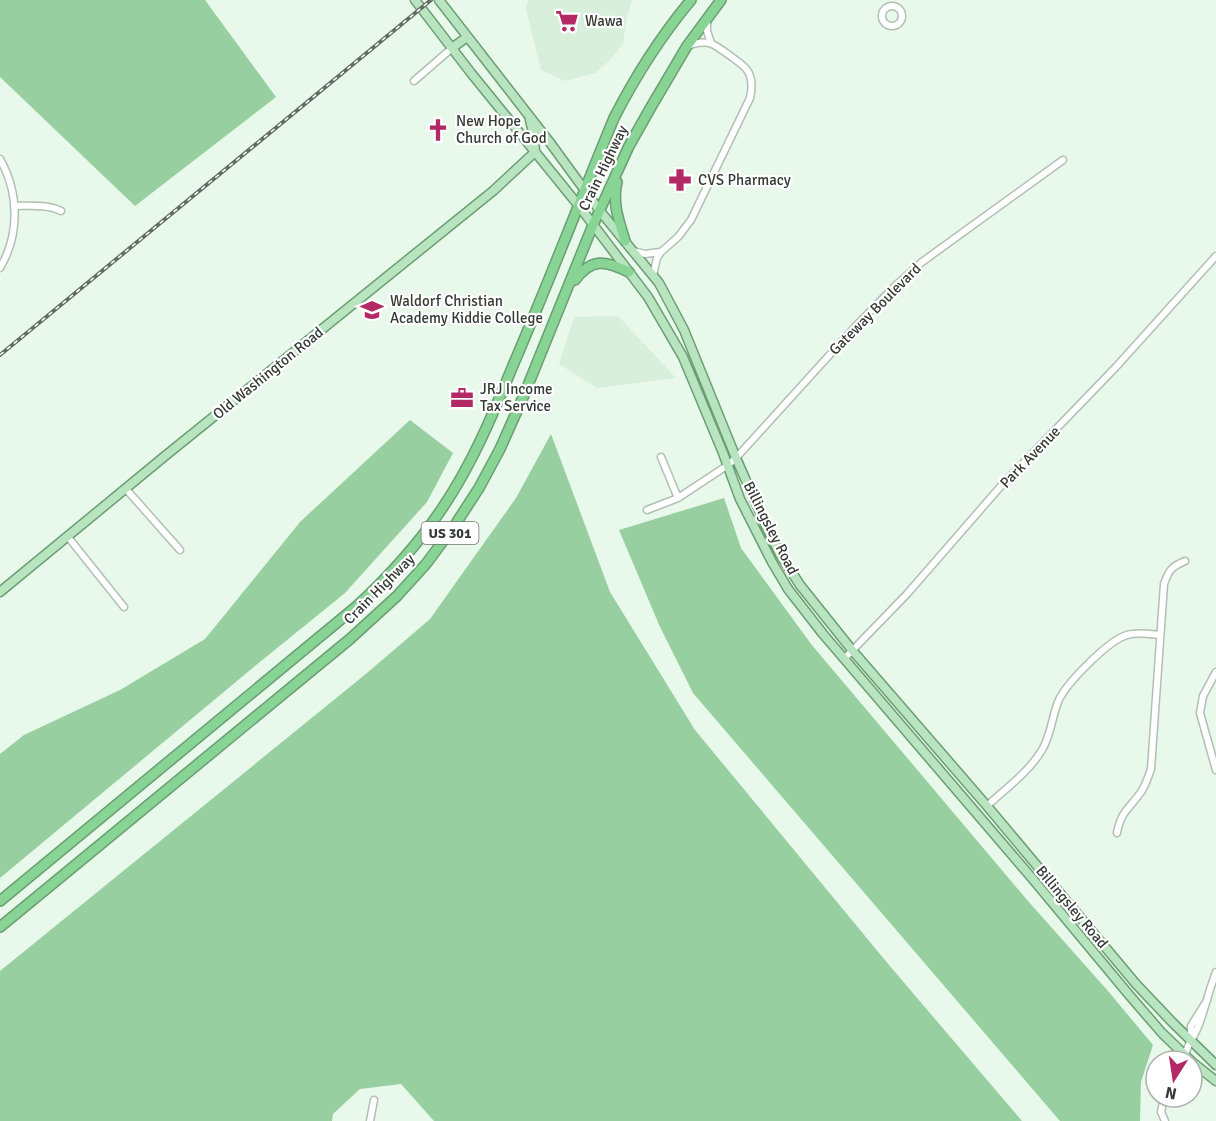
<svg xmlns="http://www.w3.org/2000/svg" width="1216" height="1121" viewBox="0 0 1216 1121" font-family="Signika,sans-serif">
<rect width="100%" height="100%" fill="#e8f8ea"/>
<path fill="#d8efdb" d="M528 0H632L626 22 623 44 610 60 595 73 565 81 541 70 526 9Z
M618 316 675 377V378L597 388 559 364 574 317Z"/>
<path fill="#97cfa0" d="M0 0H205L276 97 135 206 0 77Z
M410 420 453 453 427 502 345 593 255 666 0 878V754L24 735 120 690 205 639 300 522Z
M551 434 610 592 695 730 889 965 1022 1121H434L401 1084 360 1089 333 1114 332 1121H0V971L367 673 430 619 516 498Z
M724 498 741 548 811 644 1028 901 1108 991 1153 1045 1141 1082 1140 1121H1060L693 693 660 627 619 530Z"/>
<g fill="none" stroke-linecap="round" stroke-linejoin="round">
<g stroke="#b1c0b3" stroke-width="9">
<path id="minor" d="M882 16a10 10 0 1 1 20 0a10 10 0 1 1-20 0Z
M707 20V31L711 43
M414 81 452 48
M0 159C19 193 20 234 0 268
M15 206C31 206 47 204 61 211
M633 251 645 254 660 252
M653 275 657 258 661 252 678 237 691 220 750 98C752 89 753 78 747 70 744 65 717 46 712 44 705 41 694 43 688 46
M661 457 678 498
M126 489 180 550
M647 510 678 498 728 465 736 458 854 328 896 285 922 262 1063 160
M68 537 124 607
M845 658 907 594 1001 486 1115 368 1216 256
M1216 672 1203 696 1200 713 1216 770
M987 806C1006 788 1028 773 1042 750 1051 735 1052 717 1058 702 1065 684 1109 640 1127 635 1137 632 1149 634 1159 635
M1117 833C1121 811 1130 808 1141 792 1146 785 1148 777 1151 769L1164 584C1169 570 1171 567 1185 561
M1206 1002 1191 1026V1040C1200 1028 1202 1014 1207 1000 1209 991 1213 981 1216 972
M1182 1061 1191 1040
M1164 1097 1161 1112 1165 1121
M370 1121 374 1100"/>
</g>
<g stroke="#6b9e73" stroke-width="11">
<path id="major" d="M415 0 471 73 579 206 648 297 683 357 723 453 740 499 772 562 788 589 823 634 1031 877 1130 996 1162 1033 1191 1061
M439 0 551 144 600 211 659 283 684 330 736 458 766 526 780 554 800 585 852 650 987 806 1136 984 1172 1022 1216 1065
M452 48 467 37
M530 120 534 136 535 152
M0 592 165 456 493 191 535 152
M1192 1062 1216 1081"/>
</g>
<g stroke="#6b9e73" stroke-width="12">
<path id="highway" d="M617 182C612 203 619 221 625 241
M575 280C592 257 606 261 629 272
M0 901 357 606C388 577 417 546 441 510 472 465 493 414 514 363 549 282 580 200 614 118 635 77 661 36 691 0
M0 927 350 639 397 596 426 564 455 525 479 488 500 449 524 395 593 225 629 146 651 107 687 46 721 0"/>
</g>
<use href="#minor" stroke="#fff" stroke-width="6"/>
<use href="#major" stroke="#b8e5bf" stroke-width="8"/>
<use href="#highway" stroke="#88d495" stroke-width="9"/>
<g stroke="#636c64" stroke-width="4">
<path id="rail" d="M0 355 431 0"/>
</g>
<use href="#rail" stroke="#fff" stroke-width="1.5" stroke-dasharray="4.5" stroke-linecap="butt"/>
</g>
<defs>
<g id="supermarket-bare" transform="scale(1.8)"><path d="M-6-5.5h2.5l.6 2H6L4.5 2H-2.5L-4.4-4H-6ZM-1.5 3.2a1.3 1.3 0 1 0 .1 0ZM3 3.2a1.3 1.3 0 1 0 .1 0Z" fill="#b32966" stroke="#fff" stroke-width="2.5" paint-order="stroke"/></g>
<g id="church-bare" transform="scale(1.8)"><path d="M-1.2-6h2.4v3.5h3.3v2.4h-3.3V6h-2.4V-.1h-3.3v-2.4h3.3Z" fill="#b32966" stroke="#fff" stroke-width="2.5" paint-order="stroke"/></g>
<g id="pharmacy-bare" transform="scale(1.8)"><path d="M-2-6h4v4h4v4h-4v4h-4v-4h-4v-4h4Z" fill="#b32966" stroke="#fff" stroke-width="2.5" paint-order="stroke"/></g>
<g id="school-bare" transform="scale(1.8)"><path d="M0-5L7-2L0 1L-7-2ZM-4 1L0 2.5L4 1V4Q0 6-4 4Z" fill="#b32966" stroke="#fff" stroke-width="2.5" paint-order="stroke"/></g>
<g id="office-bare" transform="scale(1.8)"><path d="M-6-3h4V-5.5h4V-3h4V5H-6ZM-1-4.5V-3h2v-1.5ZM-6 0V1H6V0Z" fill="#b32966" stroke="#fff" stroke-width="2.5" paint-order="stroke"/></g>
</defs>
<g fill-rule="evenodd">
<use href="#supermarket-bare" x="567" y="21"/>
<use href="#church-bare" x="438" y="130"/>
<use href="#pharmacy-bare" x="680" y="180"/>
<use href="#school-bare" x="372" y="310"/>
<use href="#office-bare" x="462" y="398"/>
</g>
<g text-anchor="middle" stroke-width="4.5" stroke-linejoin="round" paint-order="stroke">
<rect fill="#fff" stroke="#717572" stroke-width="1.5" x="421.5" y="522" width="57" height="22" rx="4.5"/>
<g font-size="14" font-weight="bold" fill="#343a35">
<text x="450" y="538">US 301</text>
</g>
<g font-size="15" fill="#343a35" stroke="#fff" text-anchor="start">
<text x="585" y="26">Wawa</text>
<text x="456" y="126">New Hope<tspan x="456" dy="17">Church of God</tspan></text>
<text x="698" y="185">CVS Pharmacy</text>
<text x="390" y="306">Waldorf Christian<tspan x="390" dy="17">Academy Kiddie College</tspan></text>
<text x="480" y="394">JRJ Income<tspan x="480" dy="17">Tax Service</tspan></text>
</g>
<g font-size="15" fill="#343a35" stroke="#fff">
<text transform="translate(603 168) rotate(-64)" y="5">Crain Highway</text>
<text transform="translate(875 309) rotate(-45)" y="5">Gateway Boulevard</text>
<text transform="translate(268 373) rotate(-39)" y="5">Old Washington Road</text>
<text transform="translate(1030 457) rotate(-46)" y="5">Park Avenue</text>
<text transform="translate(771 528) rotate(63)" y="5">Billingsley Road</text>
<text transform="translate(379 589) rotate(-45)" y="5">Crain Highway</text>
<text transform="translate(1072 907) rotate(50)" y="5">Billingsley Road</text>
</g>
</g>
<g transform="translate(1174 1079) rotate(192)"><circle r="28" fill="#ffffff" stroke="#aeb0ae" stroke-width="1.5"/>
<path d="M0-4.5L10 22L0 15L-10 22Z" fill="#b32966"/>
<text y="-9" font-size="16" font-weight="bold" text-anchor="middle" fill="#343a35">N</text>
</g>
</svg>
